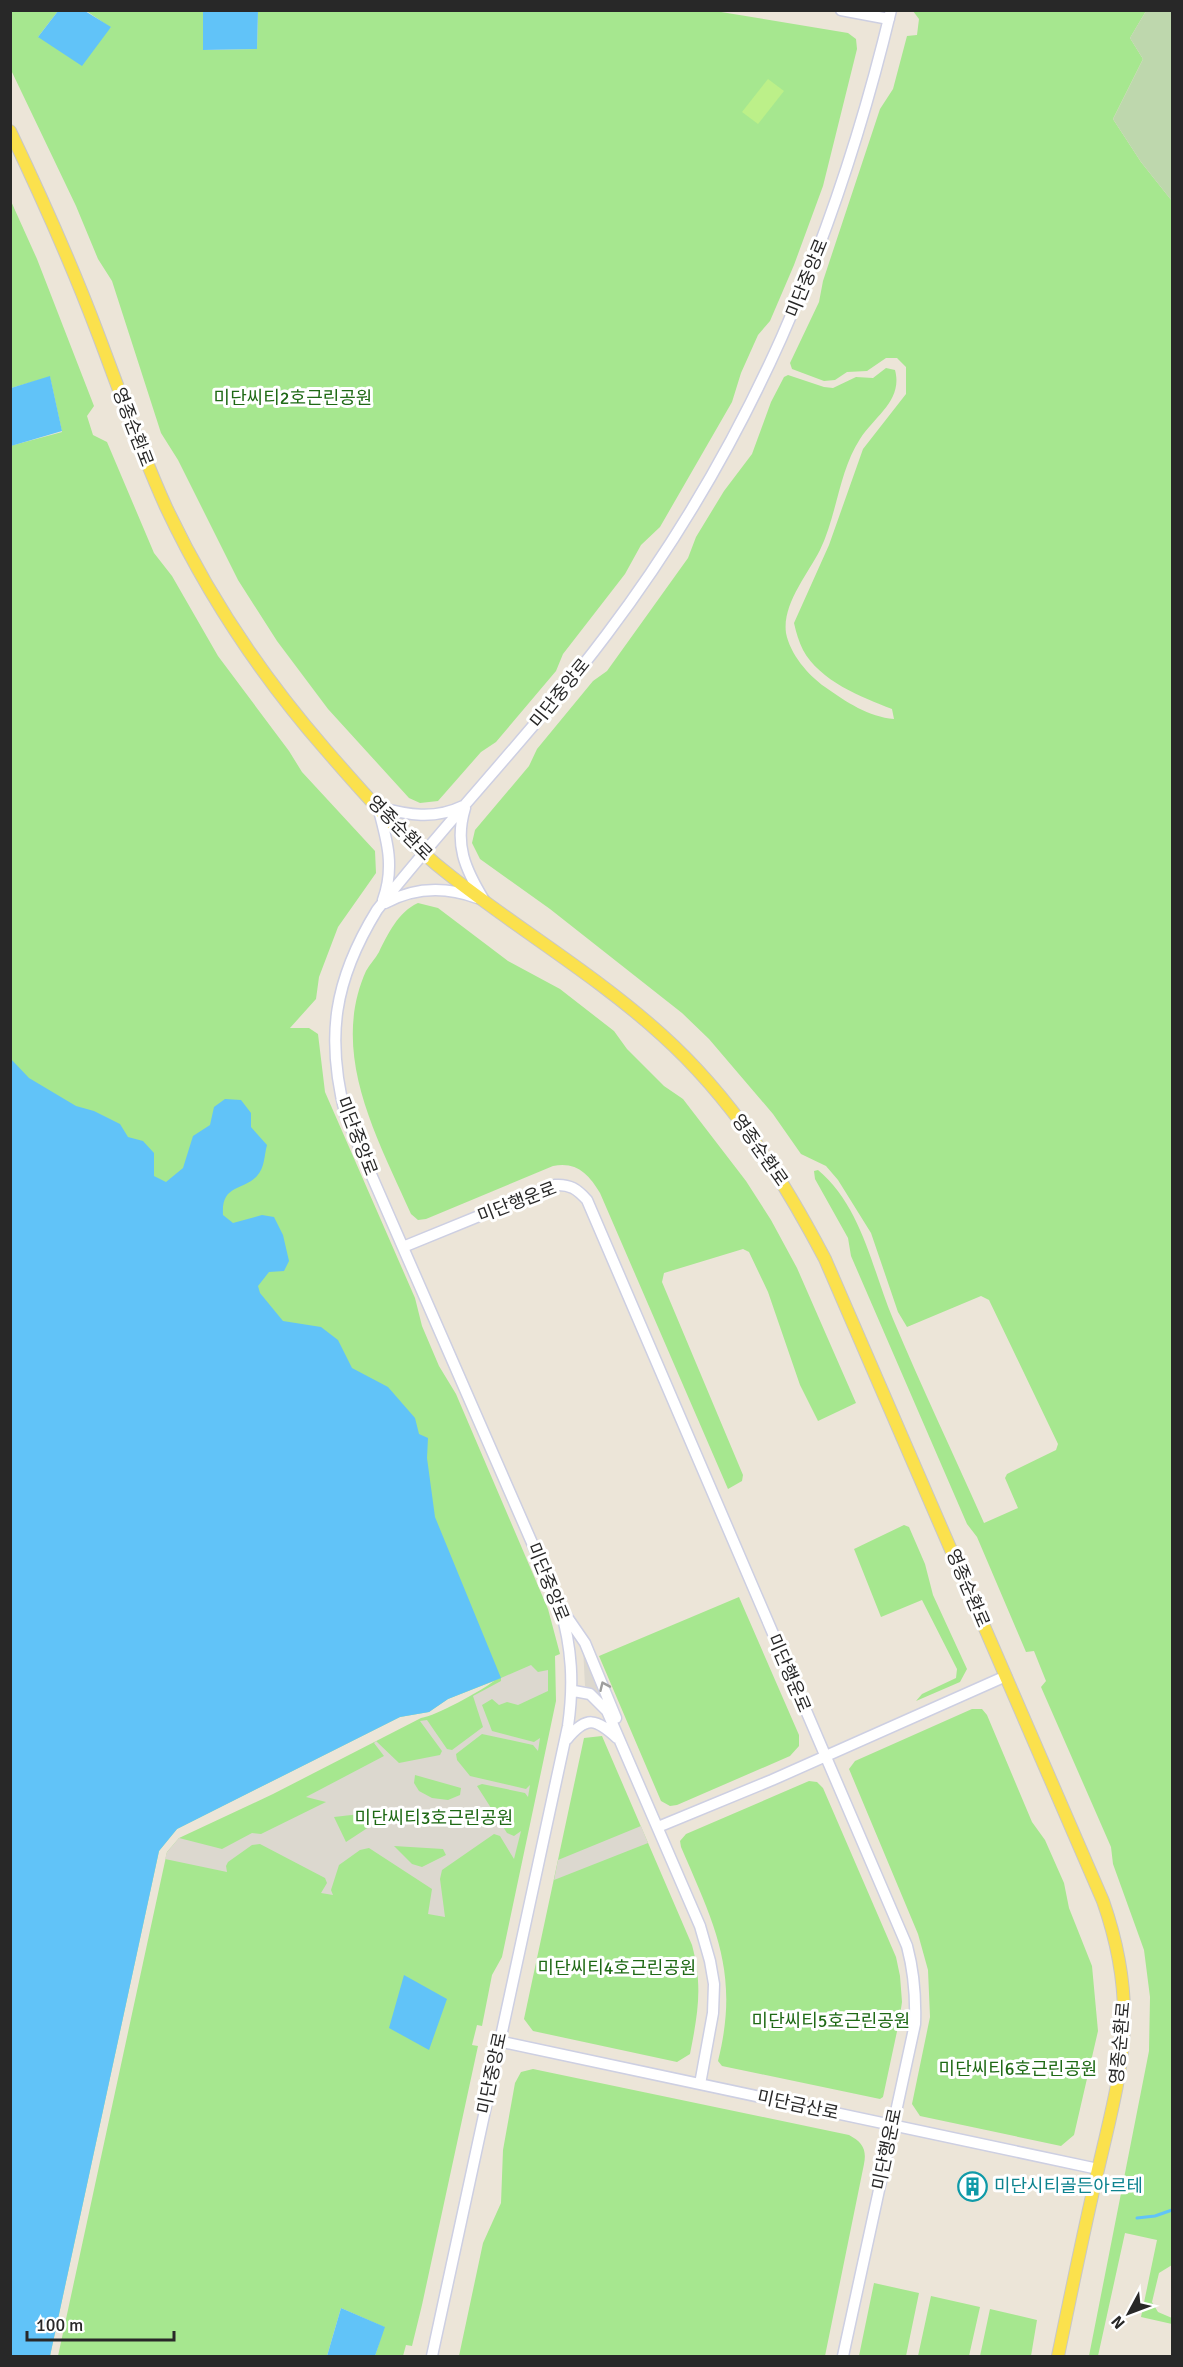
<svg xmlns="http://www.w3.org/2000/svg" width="1183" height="2367" font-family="Signika,'Noto Sans KR',sans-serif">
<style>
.green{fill:#a6e78f}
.cemetery{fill:#bed7ad}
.pitch{fill:#bcf089}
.plaza{fill:#dcd8cf;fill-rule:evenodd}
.water{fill:#61c3f8}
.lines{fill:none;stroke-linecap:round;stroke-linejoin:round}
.stream{stroke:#61c3f8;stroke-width:3}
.minor-casing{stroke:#cdcfe2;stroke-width:13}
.major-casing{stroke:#c7c7c7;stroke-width:14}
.minor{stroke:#fff;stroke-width:10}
.major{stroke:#fbe14d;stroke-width:12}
.oneway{stroke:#9e9e9e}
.labels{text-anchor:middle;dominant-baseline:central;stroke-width:6;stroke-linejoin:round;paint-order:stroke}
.street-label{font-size:18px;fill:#282828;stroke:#fff}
.park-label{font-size:18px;fill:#1e6914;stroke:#fff}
.culture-label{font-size:18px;fill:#0d838f;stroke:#fff;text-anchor:start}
</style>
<rect width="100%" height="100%" fill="#ece5d8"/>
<path class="green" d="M11,10L58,11L38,37L111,28L85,10L203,11L204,50L257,49L258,10L715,11L848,33L856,39L857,49L823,186L794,265L770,321L758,335L741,373L732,402L660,527L641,545L625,574L563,654L556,671L496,742L481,752L438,801L420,803L409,798L328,709L277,641L238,580L178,460L161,433L112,281L98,259L76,206L11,70Z
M913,11H1146L1130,38L1143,59L1113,119L1141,162L1172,201V2265L1159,2273L1152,2302L1158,2312L1172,2318V2324L1141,2317L1157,2240L1125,2233L1098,2356H1089L1149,2051L1150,1997L1144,1950L1113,1864L1111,1847L1041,1687L1046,1681L1034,1651L1026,1652L977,1537L967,1524L851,1256L848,1238L815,1179L814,1171L818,1170C862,1207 872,1269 893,1319C922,1388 954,1455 984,1523L1018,1508L1005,1478L1007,1474L1056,1450L1058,1444L989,1300L981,1296L907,1327L898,1312L871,1233L838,1180L826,1166L801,1154L773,1114L709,1039L682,1013L550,909L480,859L472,843L475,830L529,766L537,749L593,681L607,671L688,558L696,537L724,491L752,454L771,402L784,377L788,375L824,387L833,388L856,377L873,378L886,368L895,370C903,400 876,415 860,439C839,471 837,515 820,550C808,574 782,604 786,633C790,654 808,675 825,687C846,702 869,717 894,719L892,709C861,697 820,681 803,650C799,642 796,632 794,623L829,545L863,449L906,394V367L897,358H886L867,371L847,372L835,380L824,381L792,369L790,363L819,302L823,281L880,109L893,89L907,36L917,35L919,19Z
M10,199L37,259L94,406L87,416L93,435L107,442L154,553L172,576L218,656L289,751L302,772L375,851L376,873L338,927L319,977L316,999L290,1028H309L318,1034L325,1092L415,1298L422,1326L439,1366L456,1394L548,1609L560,1654L555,1656L556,1701L502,1957L492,1975L482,2026L477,2025L472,2045L478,2046L422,2305L412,2346L406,2345L403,2356H375L384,2327L341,2308L327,2356H58L167,1852L179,1838L273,1794L421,1718C436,1716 481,1691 494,1681L448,1699L429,1712L400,1717L177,1829L159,1851L50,2356H11L10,446L62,432L50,377L11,388Z
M418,903L438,908L508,961L560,989L614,1031L627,1049L664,1086L683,1099L746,1181L771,1220L797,1268L856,1403L818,1421L800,1385L768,1292L749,1252L743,1249L664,1273L662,1282L743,1475L742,1481L728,1489L600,1193C589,1174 576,1161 553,1166L426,1219L418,1220L411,1214C378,1139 329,1054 366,971C370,964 375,959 379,952C388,934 398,912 418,903Z
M904,1525L909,1527L925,1564L933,1595L967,1669L960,1682L916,1701L922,1694L956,1678L957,1669L922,1600L881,1617L854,1549Z
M739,1597L799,1735V1746L790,1756L677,1805L670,1806L661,1801L599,1656Z
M972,1709H982L987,1715L1032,1822L1045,1840L1064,1883L1069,1908L1092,1966L1098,2031L1074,2135L1061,2146L920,2116L912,2104L930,2017L928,1970L918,1934L849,1769L855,1761Z
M602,1736L692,1945C703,1986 698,2013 690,2054L677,2062L533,2031L524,2019L584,1738Z
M809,1781L817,1782L823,1788L896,1957L900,1976L902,2002L899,2022L883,2097L880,2099L722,2066L718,2061C740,1973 715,1926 681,1847L680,1841L686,1834Z
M533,2069L849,2135C862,2142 867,2149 864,2164L825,2356H459L483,2243L501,2203L503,2150L515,2083L521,2072Z
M874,2283L919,2293L906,2356H859Z
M931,2296L980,2307L969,2356H918Z
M990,2309L1037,2320L1031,2356H980Z"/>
<path class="cemetery" d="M1146,11H1172V201L1141,162L1113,119L1143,59L1130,38Z"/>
<path class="pitch" d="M768,79L784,91L758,124L742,112Z"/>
<path class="plaza" d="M583,1647L605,1698L585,1686Z
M531,1665L538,1672L548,1670V1691L518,1705L507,1702L499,1705L492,1699L482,1705L492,1731L534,1742L540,1738L538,1751L533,1745L482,1734L456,1754L457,1760L470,1776L526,1789L530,1785L528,1797L525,1793L482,1784L477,1786L507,1833L514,1836L521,1831L514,1859L500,1836L494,1834L442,1870L440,1879L445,1917L428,1914L432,1889L369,1848L360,1850L339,1865L331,1890L333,1895L321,1893L327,1883L325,1878L260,1844L252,1845L228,1862L226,1866L227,1872L165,1859L167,1852L179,1838L222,1849L252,1833L261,1834L326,1802L306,1797L384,1756L374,1743L376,1741L399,1763L440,1755L442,1751L420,1721L427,1720L447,1749L452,1750L483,1727L473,1696L501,1681V1678ZM415,1775L461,1788L460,1795L448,1800L432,1798L419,1791L414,1783ZM360,1814L372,1825L346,1842L334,1817ZM394,1846L443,1849L446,1855L422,1867L412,1864Z
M641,1826L648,1843L554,1880L558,1860Z"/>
<path class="water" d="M58,11H85L111,27L82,66L38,37Z
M203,11H258L257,49L203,50Z
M50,376L62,431L11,446V388Z
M10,1058L29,1078L76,1106L94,1111L120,1124L128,1137L143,1141L154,1153V1176L166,1182L183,1168L193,1136L210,1125L214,1107L225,1099L241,1100L251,1113V1127L267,1145C264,1156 265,1167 257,1176C243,1191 221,1184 223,1215L233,1223L262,1215L274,1217L283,1235L289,1261L284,1271L269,1272L258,1286L260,1293L283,1321L321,1327L338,1340L352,1368L388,1387L415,1418L419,1434L428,1438L427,1458L435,1517L501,1678L448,1699L429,1712L400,1717L177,1829L159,1851L50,2356H10Z
M404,1975L447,1999L429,2050L389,2028Z
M341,2308L385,2327L375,2356H327Z"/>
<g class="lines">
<path class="stream" d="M1137,2218L1155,2216L1172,2210"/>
<defs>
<path id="minor" d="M841,10L889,19
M378,807C387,840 395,867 383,900
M378,807C408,815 434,820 463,806
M465,808C454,844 465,869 484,900
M385,903C415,887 445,886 477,898
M403,1247L555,1185C570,1184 577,1189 587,1200L907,1946C914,1972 916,1996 915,2024L843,2356
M565,1614L585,1643L616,1718
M574,1691L590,1694L607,1711L700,1926L710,1961L714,1984L713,2013L700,2084
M567,1739C587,1715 596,1719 617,1738
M658,1827L772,1780L1006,1676
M498,2041L1098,2169
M432,2356C476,2146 524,1936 568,1726C574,1684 572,1648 560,1607L346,1117C325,1037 334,980 377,910C451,816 535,730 607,634C749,446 836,239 891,10"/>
<path id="major" d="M10,131C42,198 72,265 98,334C120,392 140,450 166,507C207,594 263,678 326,750C365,795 405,841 452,877C521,931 597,976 662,1035C732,1098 782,1177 825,1259L1103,1901C1144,2018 1117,2082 1092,2196C1080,2249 1069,2303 1058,2356"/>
</defs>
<use href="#minor" class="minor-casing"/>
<use href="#major" class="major-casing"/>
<use href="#minor" class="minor"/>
<use href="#major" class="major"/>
</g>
<defs><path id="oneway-chevron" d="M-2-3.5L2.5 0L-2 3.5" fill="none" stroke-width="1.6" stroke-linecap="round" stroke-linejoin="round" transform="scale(1.5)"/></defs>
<use class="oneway" href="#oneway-chevron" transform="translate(604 1686) rotate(-114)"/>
<defs>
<symbol id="building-ring" viewBox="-11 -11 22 22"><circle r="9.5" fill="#fff" stroke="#0f9aa8" stroke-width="1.5"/><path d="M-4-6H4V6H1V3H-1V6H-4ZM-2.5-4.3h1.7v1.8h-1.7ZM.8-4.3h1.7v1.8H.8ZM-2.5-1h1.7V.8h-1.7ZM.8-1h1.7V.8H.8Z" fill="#0f9aa8"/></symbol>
</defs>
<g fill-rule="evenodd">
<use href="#building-ring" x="956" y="2170" width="33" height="33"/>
</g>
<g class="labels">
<g class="street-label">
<text transform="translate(807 278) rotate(-68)">미단중앙로</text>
<text transform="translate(133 427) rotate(69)">영종순환로</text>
<text transform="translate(560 693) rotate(-51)">미단중앙로</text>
<text transform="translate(400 828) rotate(45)">영종순환로</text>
<text transform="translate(357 1136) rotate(69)">미단중앙로</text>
<text transform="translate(760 1150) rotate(55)">영종순환로</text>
<text transform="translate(517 1202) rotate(-21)">미단행운로</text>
<text transform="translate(548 1582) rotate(68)">미단중앙로</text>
<text transform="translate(968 1588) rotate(67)">영종순환로</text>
<text transform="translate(789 1673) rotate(67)">미단행운로</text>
<text transform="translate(1120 2043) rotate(-85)">영종순환로</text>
<text transform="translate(492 2073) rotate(-78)">미단중앙로</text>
<text transform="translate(798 2105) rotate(12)">미단금산로</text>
<text transform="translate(887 2149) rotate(-78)">미단행운로</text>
</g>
<g class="park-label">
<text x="293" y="398">미단씨티2호근린공원</text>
<text x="434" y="1818">미단씨티3호근린공원</text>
<text x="617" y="1968">미단씨티4호근린공원</text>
<text x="831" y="2021">미단씨티5호근린공원</text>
<text x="1018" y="2069">미단씨티6호근린공원</text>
</g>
<g class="culture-label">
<text x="994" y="2186">미단시티골든아르테</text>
</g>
</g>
<rect width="1183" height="2367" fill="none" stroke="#282828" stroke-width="24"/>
<g transform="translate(1129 2313) rotate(229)" stroke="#ffffff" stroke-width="4.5" paint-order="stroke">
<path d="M0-4.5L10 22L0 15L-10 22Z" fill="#282828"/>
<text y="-9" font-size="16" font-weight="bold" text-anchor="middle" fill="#282828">N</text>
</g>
<path d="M27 2331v9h147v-9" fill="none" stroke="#282828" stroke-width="3"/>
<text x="36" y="2331" font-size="18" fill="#282828" stroke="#ffffff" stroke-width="4.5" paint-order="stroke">100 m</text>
</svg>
